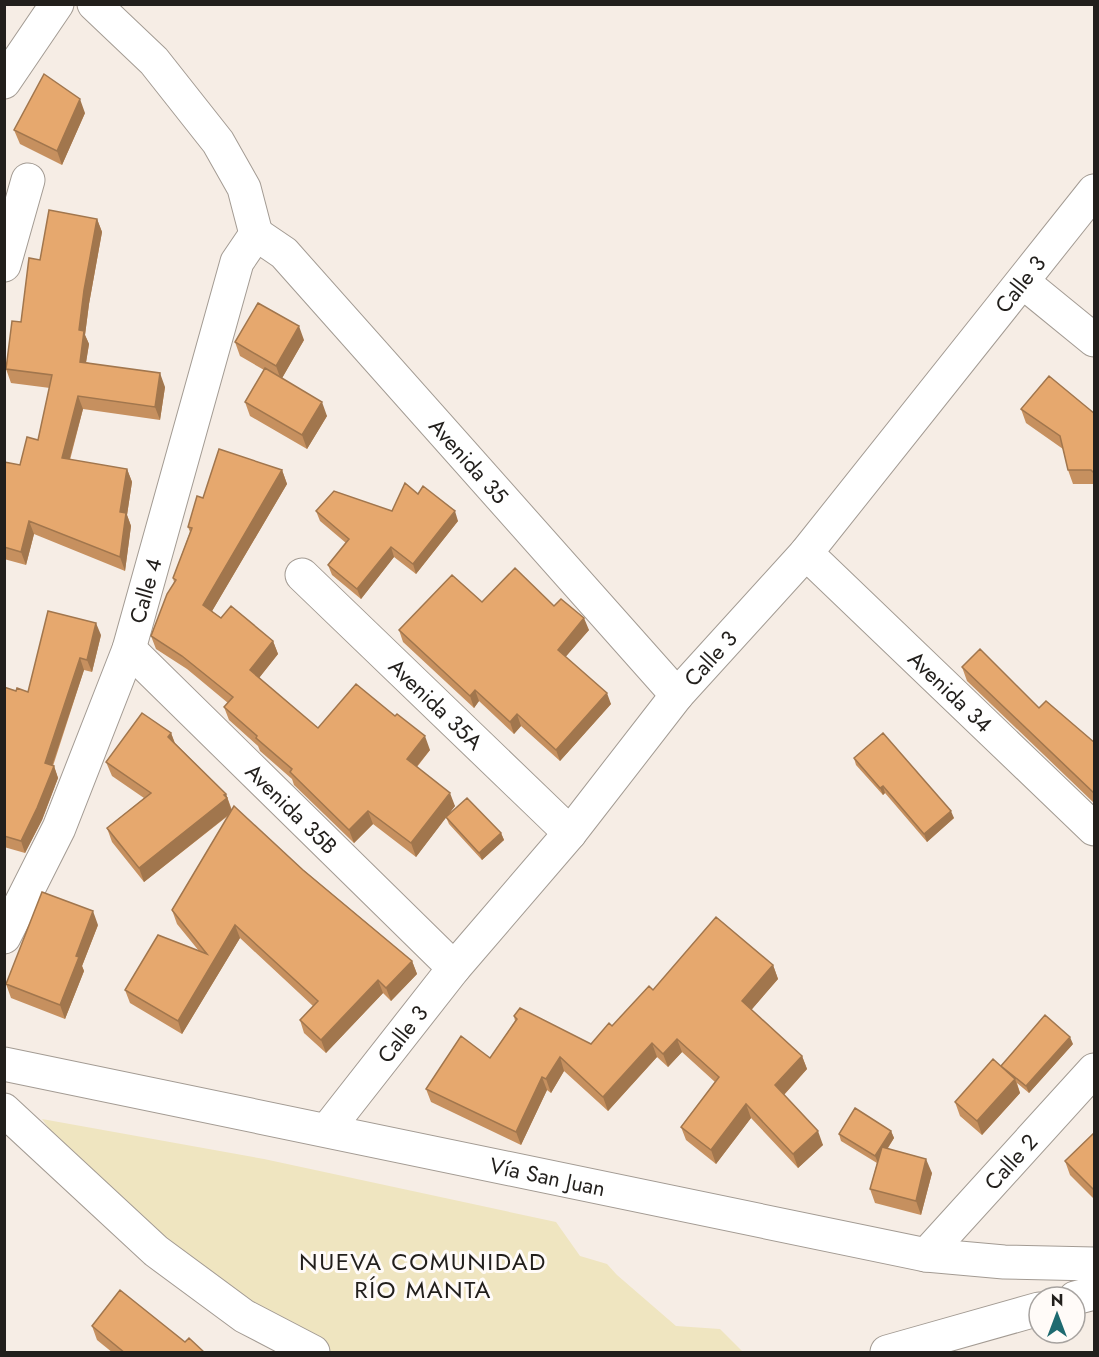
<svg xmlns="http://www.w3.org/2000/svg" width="1099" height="1357" font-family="Jost,sans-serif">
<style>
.sand{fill:#efe5c0}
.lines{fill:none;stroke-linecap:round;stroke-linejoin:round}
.minor-casing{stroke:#a39b93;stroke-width:35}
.tertiary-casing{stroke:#a39b93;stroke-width:35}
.minor{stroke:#fff;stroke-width:33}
.tertiary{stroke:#fff;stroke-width:33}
.wall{fill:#c6905f}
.shaded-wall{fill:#a1764d}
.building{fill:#e6a86e;stroke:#a1764d;stroke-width:1.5}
.labels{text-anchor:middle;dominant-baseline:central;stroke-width:6;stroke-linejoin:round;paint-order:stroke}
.street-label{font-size:22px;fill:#221f1c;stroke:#fffbf8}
.neighbourhood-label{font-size:24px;letter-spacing:1.5px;fill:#221f1c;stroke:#fffbf8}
</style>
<rect width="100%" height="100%" fill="#f6ede5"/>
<path class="sand" d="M42,1119L264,1159L556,1222L580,1256L607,1264L617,1275L676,1326L720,1329L743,1352H329L253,1312L76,1165Z"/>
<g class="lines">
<defs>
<g id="minor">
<path d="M94,4L154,61L218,142L244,188L256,234"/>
<path d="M4,82L57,4"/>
<path id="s1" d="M256,234L284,253L677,695"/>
<path d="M4,265L28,180"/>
<path d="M1023,282L1094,340"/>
<path id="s2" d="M806,553L1094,829"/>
<path id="s3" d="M302,575L570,833"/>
<path id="s4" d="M129,649L454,968"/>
<path id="s5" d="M4,937L59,828L129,649L237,262L256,234"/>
<path d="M4,1110L156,1251L244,1316L313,1352"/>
<path id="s6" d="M327,1130L454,968L570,833L677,695L806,553L1094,191"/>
<path id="s7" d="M926,1255L1094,1070"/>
<path d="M1075,1298L1094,1293"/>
<path d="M887,1352L1039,1309"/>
</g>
<g id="tertiary">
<path id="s8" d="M4,1064L926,1255L1004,1262L1094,1264"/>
</g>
</defs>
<use href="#minor" class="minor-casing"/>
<use href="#tertiary" class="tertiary-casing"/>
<use href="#minor" class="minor"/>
<use href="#tertiary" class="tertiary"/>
</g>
<path class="wall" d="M85,113L62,165L20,144L14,130Z
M97,219L102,232L89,304L85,335L89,344L86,362L165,387L160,420L83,409L70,460L127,469L132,482L127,515L131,526L125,571L34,534L26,565L4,559V462L20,465L38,440L50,388L11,383L6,369L21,322L40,260Z
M304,340L282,378L327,416L307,449L250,416L245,402L264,370L240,356L235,342Z
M1021,409L1095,414V484H1073L1068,470L1063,449L1026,423Z
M282,470L287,484L212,611L221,618L273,641L278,654L259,678L318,728L430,750L417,767L455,806L447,816L501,833L504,840L482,860L449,824L446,817L416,857L373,824L354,843L294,785L292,779L260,751L258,746L229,720L224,707L228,703L187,669L156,649L151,636L174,582L173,578L190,532L188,527L203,498Z
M418,494L458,521L416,574L394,557L361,599L332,575L328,565L346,543L320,521L316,511H392Z
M482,602L554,606L589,630L565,657L611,704L560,761L521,726L514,734L479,701L474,708L403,642L399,630Z
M101,635L92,672L84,670L53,766H54L58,778L42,820L25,853L4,847V687L16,691L28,692Z
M962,667L1039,708L1095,743V804L967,681Z
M171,733L175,743L226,794L232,810L412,961L417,974L391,1001L383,993L326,1053L304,1033L300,1020L313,1006L240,938L182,1034L130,1003L125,990L199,951L177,924L172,910L229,815L144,882L112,842L107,828L144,798L112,776L106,762Z
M854,758L954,818L927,842L885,793L883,795L856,765Z
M98,925L82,966L84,971L65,1019L11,998L6,984Z
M773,965L778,979L751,1010L802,1056L807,1069L784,1095L823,1145L798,1168L751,1118L716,1164L686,1140L681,1127L715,1082L682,1052L668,1067L657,1057L608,1111L564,1071L551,1093L547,1090L521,1145L431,1102L426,1089L490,1058L515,1021L514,1016L591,1044L612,1026L653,990Z
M1073,1044L1029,1093L1017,1083L1020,1093L982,1135L960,1116L955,1102L1002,1068L1001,1066Z
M891,1131L894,1138L888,1148L932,1173L921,1215L875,1203L870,1189L877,1163L841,1141L839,1134Z
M1095,1132V1200L1070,1175L1065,1161Z
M92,1326L185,1342L205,1353H113L97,1340Z"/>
<path class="shaded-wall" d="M80,99L85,113L62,165L57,151Z
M97,219L102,232L89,304L85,335L89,344L84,375L80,362L79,330L84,290Z
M299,326L304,340L281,380L276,366Z
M160,373L165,387L160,420L155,407Z
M78,396L83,409L66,472L62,458Z
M322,402L327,416L307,449L302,435Z
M127,469L132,482L127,515L131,526L125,571L120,557V512Z
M282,470L287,484L208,618L203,605Z
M455,511L458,521L416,574L413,564Z
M29,521L34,534L26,565L21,552Z
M391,547L394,557L361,599L357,589Z
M584,618L589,630L562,661L558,650Z
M96,623L101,635L92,672L87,660Z
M273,641L278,654L255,683L250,670Z
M80,658L84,670L49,775L45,763Z
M475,690L479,701L474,708L470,696Z
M607,693L611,704L560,761L556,750Z
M517,714L521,726L514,734L510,722Z
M171,733L176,747L168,737Z
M425,736L430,750L412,772L407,759Z
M54,766L58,778L42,820L25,853L21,841Z
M883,786L885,793L883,795L880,788Z
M450,793L455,806L416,857L411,843Z
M226,794L232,812L144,882L139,868Z
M368,811L373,824L354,843L349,830Z
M951,811L954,818L927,842L924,834Z
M501,833L504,840L482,860L479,853Z
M93,911L98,925L82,966L84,971L65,1019L60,1005L76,956Z
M235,925L240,938L182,1034L178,1021Z
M412,961L417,974L391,1001L386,988Z
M773,965L778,979L747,1015L742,1001Z
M378,980L383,993L326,1053L321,1040Z
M1070,1037L1073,1044L1029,1093L1026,1086Z
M677,1039L682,1052L668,1067L663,1054Z
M652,1043L657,1057L608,1111L603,1097Z
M802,1056L807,1069L780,1099L775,1085Z
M560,1057L564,1071L551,1093L546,1079Z
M542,1077L547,1090L521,1145L516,1132Z
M1015,1079L1020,1093L982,1135L977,1121Z
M746,1104L751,1118L716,1164L711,1150Z
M818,1131L823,1145L798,1168L793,1154Z
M891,1131L894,1138L878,1163L875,1156Z
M926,1159L932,1173L921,1215L916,1201Z"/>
<path class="building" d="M44,74L80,99L57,151L14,130Z
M49,210L97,219L84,290L79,330L84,331L80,362L160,373L155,407L78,396L62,458L127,469L120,512L126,513L120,557L29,521L21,552L4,547V462L20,465L27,437L38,440L52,375L6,369L12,321L21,322L29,258L40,260Z
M258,303L299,326L276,366L235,342Z
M265,368L322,402L302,435L245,402Z
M1049,376L1095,414V474L1091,470H1068L1060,436L1021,409Z
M219,449L282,470L203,605L221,618L231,606L273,641L250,670L318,728L356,684L395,716L397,714L425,736L407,759L450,793L411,843L368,811L349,830L290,772L292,769L256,738L257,736L224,707L233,697L182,656L151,636L167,594L176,580L173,578L192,528L188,527L197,496L203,498Z
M405,483L418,494L423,486L455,511L413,564L391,547L357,589L328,565L349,539L316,511L334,491L392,511Z
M515,568L554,606L561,599L584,618L558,650L607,693L556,750L517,714L510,722L475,690L470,696L399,630L452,575L482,602Z
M48,611L96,623L87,660L80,658L45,763L54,766L37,808L21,841L4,836V687L16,691L17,688L28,692Z
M980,649L1039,708L1046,701L1095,743V794L962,667Z
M142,713L171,733L168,737L226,794L224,795L227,798L139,868L107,828L151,793L106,762Z
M883,733L951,811L924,834L883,786L880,788L854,758Z
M467,798L501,833L479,853L446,817Z
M234,806L303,870L412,961L386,988L378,980L321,1040L300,1020L318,1001L235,925L178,1021L125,990L158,935L207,954L172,910Z
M42,892L93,911L76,956L79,957L60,1005L6,984Z
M716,917L773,965L742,1001L802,1056L775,1085L818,1131L793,1154L746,1104L711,1150L681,1127L719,1077L677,1039L663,1054L652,1043L603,1097L560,1057L546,1079L542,1077L516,1132L426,1089L461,1036L490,1058L517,1019L514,1016L520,1008L591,1044L609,1023L612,1026L649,986L653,990Z
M1045,1015L1070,1037L1026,1086L1001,1066Z
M993,1059L1015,1079L977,1121L955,1102Z
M855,1108L891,1131L875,1156L839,1134Z
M1095,1132V1191L1065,1161Z
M882,1147L926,1159L916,1201L870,1189Z
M120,1290L185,1342L189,1338L205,1353H125L92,1326Z"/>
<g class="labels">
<g class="street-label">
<text stroke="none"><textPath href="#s6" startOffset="1094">Calle 3</textPath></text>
<text stroke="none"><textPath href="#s1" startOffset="312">Avenida 35</textPath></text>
<text stroke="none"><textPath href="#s5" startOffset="375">Calle 4</textPath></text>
<text stroke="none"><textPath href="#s6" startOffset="608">Calle 3</textPath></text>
<text stroke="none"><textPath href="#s2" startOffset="200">Avenida 34</textPath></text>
<text stroke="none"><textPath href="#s3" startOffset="186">Avenida 35A</textPath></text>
<text stroke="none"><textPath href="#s4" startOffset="228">Avenida 35B</textPath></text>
<text stroke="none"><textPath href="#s6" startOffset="122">Calle 3</textPath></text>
<text stroke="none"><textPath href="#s7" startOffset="126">Calle 2</textPath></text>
<text stroke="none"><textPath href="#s8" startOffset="555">Vía San Juan</textPath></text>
</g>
<g class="neighbourhood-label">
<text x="423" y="1261">NUEVA COMUNIDAD<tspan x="423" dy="28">RÍO MANTA</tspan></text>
</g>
</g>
<rect width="1099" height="1357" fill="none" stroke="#221f1c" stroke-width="12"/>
<g transform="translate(1057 1315)"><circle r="28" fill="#fffbf8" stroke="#a7a3a0" stroke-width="1.5"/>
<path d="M0-4.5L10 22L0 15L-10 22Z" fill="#1e6a70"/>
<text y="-9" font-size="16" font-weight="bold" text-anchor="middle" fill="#221f1c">N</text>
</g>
</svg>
